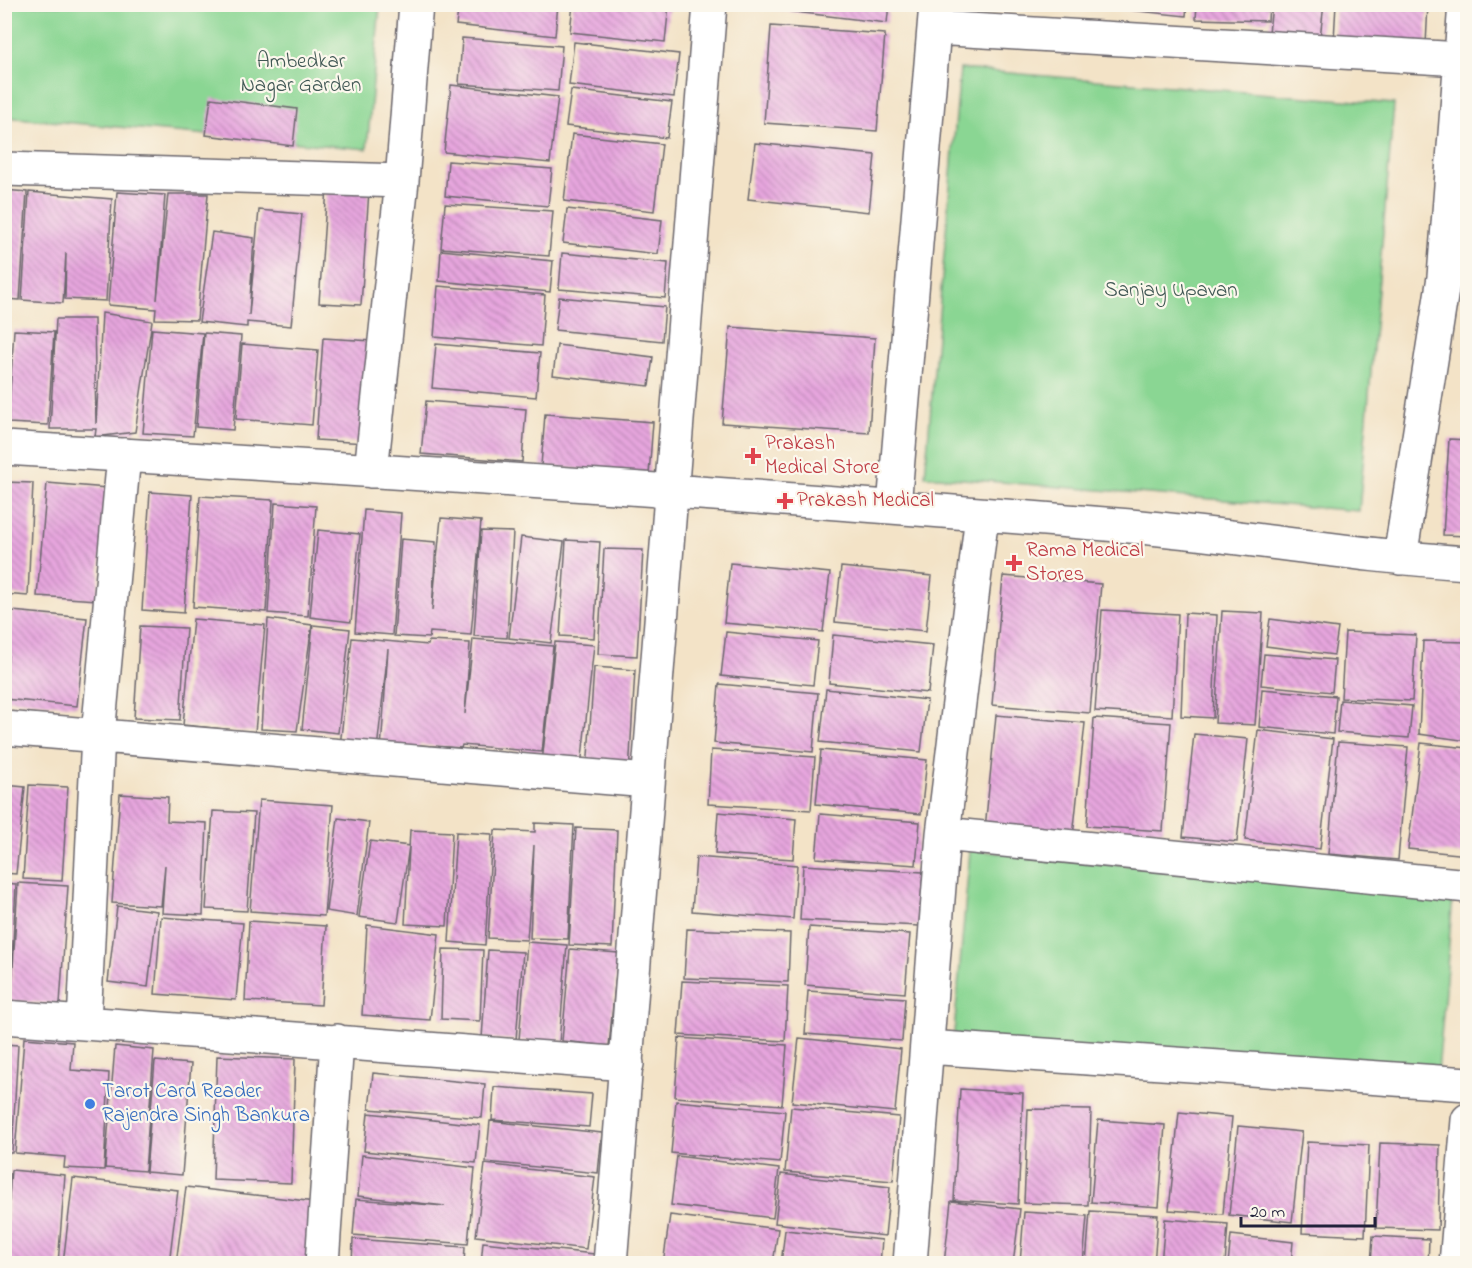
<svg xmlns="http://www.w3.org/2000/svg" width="1472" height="1268" font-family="'Indie Flower',sans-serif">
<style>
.green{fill:#8ad693;stroke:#567c67;stroke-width:1.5}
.building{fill:url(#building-back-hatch)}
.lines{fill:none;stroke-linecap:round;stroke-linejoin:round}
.minor-casing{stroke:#6b666c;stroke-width:36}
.minor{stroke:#fff;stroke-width:33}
.health-dot{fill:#e0444e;stroke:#fbf7ec;stroke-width:2}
.shop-dot{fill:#3f7fe0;stroke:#fbf7ec;stroke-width:2}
.labels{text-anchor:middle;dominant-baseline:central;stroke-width:4.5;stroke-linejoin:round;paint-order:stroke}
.park-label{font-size:21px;fill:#415855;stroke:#fbf7ec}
.health-label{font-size:21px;fill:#be3a42;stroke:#fbf7ec;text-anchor:start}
.shop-label{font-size:21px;fill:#366cbe;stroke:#fbf7ec;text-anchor:start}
</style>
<defs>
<pattern id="building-back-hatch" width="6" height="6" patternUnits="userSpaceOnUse" patternTransform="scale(1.5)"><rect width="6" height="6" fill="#e7a6de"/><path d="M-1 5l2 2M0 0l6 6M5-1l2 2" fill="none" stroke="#bb87b5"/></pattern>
</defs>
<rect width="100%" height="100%" fill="#fbf7ec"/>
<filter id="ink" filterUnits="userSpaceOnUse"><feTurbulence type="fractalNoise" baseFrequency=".0167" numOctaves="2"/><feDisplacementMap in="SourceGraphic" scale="12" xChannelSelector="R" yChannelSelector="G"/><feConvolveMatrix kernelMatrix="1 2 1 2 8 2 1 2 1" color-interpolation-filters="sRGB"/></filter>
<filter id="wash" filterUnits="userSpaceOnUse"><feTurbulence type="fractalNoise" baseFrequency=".008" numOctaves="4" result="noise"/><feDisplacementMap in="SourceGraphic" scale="24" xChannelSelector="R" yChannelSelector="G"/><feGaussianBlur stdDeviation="1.35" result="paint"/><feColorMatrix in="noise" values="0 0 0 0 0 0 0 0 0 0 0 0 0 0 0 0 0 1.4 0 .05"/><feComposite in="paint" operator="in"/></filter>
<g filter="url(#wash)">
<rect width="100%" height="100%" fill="#f3e3c7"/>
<path class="green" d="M4,5H380L367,149L5,117Z
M960,69L1394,104L1359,511L925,476Z
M970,850L1453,896L1436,1096L953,1044Z"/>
<g id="blocks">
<path class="building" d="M459,4H558L555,36L456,25Z
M573,4H669L665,42L570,32Z
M762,4H889L887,23L762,8Z
M1070,4H1187L1186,16Z
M1197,4H1269L1268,21L1196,19Z
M1272,4H1324L1320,38L1269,33Z
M1336,4H1428L1426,45L1334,40Z
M771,26L885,34L877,131L764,123Z
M462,38L562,46L558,91L459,84Z
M574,42L679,54L674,97L569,85Z
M451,85L558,97L550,163L444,152Z
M571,90L672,102L667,138L566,126Z
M211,98L297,109L293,146L206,135Z
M572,134L662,144L654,211L564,201Z
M755,143L875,155L869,212L748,199Z
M448,161L552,169L548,206L445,196Z
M327,188L369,191L361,305L319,303Z
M4,190L27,192L20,300L4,299Z
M29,192L112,199L106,301L65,299L66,253L63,303L22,300Z
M117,192L165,195L157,300L168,194H208L197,320L155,319L156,309L108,305Z
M445,204L553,211L549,256L441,248Z
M567,209L662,220L658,254L563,243Z
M259,210L302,214L291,326L247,322V327L199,322L212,232L254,238L249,315Z
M441,250L553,261L550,292L439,281Z
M562,253L668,263L665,298L559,289Z
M438,286L545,295L541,346L434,337Z
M559,297L665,307L662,341L555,330Z
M102,313L152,321L135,432L95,437L96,429H50L56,319H94L96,424Z
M730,327L875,338L869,433L722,423Z
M152,329L203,333L193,436L143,433Z
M14,330L54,332L48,425L8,423Z
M204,333L241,336L233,430L196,427Z
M323,338L373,341L366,443L316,440Z
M242,344L318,350L312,425L236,419Z
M436,344L540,353L536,397L432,388Z
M557,345L653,357L649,386L553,375Z
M426,401L526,409L522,462L421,454Z
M545,414L653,422L649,475L541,466Z
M1449,439L1468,440V536L1443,535Z
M4,482L33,483L28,596L4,594Z
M47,483L107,488L97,600L37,596Z
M150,492L192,495L184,613L142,610Z
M200,496L273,500L266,612L193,607Z
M275,503L316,506L308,616L268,613Z
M364,510L401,513L392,635L355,632Z
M441,518L481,521L471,635L430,632L429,638L394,636L401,539L436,542L432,611Z
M318,530L360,534L351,622L310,617Z
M481,531L513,532L507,638L474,636Z
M521,537L564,542L551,643L509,638Z
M566,540L600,542L594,638L560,636Z
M604,549L643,550L637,656L598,654Z
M730,563L830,573L823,632L724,623Z
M841,567L932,576L926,631L835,622Z
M1003,576L1101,584L1090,713L992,705Z
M1102,610L1178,614L1172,716L1095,711Z
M12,611L87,618L77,706L4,699Z
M1222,611L1263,613L1255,725L1215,723Z
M1185,613L1217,615L1213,718L1181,716Z
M193,619L265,625L255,732L183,725Z
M268,619L312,625L297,731L261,729Z
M1270,619L1338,628L1334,655L1266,646Z
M313,625L350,629L338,733L302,729Z
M140,626L186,628L180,720L134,718Z
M726,632L818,641L813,685L721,676Z
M1345,632L1416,635L1412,701L1341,698Z
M833,635L933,645L928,693L829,683Z
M352,638L428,645L429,641L470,643L465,714L473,639L553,646L542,752L462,745L461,748L420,745V752L381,749L388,649L377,750L340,746Z
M1423,641L1468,642V741L1419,734Z
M555,642L594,645L581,767L542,763Z
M1264,654L1335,660L1332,692L1261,685Z
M594,667L635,670L629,774L587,771Z
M719,684L818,693L813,752L714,743Z
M826,689L927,700L921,752L820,742Z
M1262,689L1336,696L1333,734L1259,727Z
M1340,700L1412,706L1409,738L1337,732Z
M996,715L1085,723L1073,837L985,829Z
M1094,718L1171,723L1163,831L1087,826Z
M1258,730L1333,739L1320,849L1245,840Z
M1194,734L1248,739L1237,842L1183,837Z
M1338,742L1408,747L1398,860L1328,854Z
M1421,743L1468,748V855L1408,849Z
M711,750L815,757L811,810L708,804Z
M821,750L927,760L921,814L816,804Z
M4,785L25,787L16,874L4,873Z
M29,785L68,787L62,881L23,879Z
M120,794L168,797L167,821L207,823L203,915L162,913L165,865L161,906L112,903Z
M259,800L333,805L324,916L250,911Z
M213,811L254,813L247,911L206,909Z
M718,812L796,819L793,859L715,854Z
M820,814L920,822L916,865L816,858Z
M338,818L369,822L357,916L326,911Z
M535,823L574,825L568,939L530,938L534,845L527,940L488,938L495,830L535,832Z
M576,828L617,830L612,947L569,945Z
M410,830L452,832L447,926L405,924Z
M456,832L492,834L485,945L449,942Z
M370,841L409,846L398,922L359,917Z
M696,857L797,865L793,919L692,911Z
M803,865L923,872L919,926L800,920Z
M4,883L16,884L10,999L4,998Z
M18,883L68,886L60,1004L11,1001Z
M117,906L157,911L148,987L108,982Z
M161,917L243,923L236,1000L155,994Z
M249,921L326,926L321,1005L245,1001Z
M367,925L439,934L430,1020L362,1015Z
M809,927L910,934L905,993L805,985Z
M687,929L790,933L788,982L684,978Z
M527,942L567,945L559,1043L519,1040Z
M443,949L483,950L480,1021L441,1019Z
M570,949L618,953L609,1046L562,1041Z
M488,950L523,952L516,1040L482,1038Z
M682,981L788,986L785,1041L678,1035Z
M808,991L905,998L902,1041L805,1034Z
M24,1038L73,1042L71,1070L109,1073L104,1170L64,1168L65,1157L15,1153Z
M679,1038L787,1045L782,1105L675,1097Z
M799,1038L901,1049L895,1112L792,1102Z
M4,1044L18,1045L12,1153H4Z
M115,1046L154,1050L145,1171L105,1168Z
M217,1056L295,1059L291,1183L213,1180Z
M155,1061L191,1064L182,1175L146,1172Z
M373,1073L485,1084L482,1118L369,1109Z
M494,1087L592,1094L589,1127L492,1120Z
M960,1089L1023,1093L1018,1204L954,1200Z
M676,1101L785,1111L780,1163L671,1153Z
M791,1107L899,1117L893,1181L785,1172Z
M1028,1109L1091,1110L1088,1205L1024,1203Z
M1179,1112L1232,1117L1223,1214L1169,1210Z
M368,1113L480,1125L476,1163L364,1151Z
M1098,1120L1165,1125L1159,1207L1091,1202Z
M490,1121L602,1133L598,1173L486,1162Z
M1238,1126L1302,1132L1292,1222L1229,1215Z
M1307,1142L1369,1145L1365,1236L1302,1233Z
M1380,1143L1440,1145L1438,1230L1376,1228Z
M362,1155L475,1168L468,1244L353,1235L356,1199L445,1206L358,1196Z
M677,1156L779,1169L773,1218L671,1205Z
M485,1164L595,1177L586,1249L476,1236Z
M11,1170L65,1175L58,1264H4Z
M781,1174L890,1187L885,1236L775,1223Z
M73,1178L178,1190L169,1264H63Z
M186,1187L315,1202L307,1264H176Z
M951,1201L1020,1209L1013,1264H944Z
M1090,1211L1158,1215L1154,1264H1086Z
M1024,1212L1087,1216L1083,1264H1020Z
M670,1215L778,1229L773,1264H663Z
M1165,1219L1228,1224L1225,1264H1161Z
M785,1230L882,1240L880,1264H781Z
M1231,1235L1293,1242L1291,1264H1228Z
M1373,1236L1429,1239L1428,1264H1371Z
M353,1239L465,1247L464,1264H352Z
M483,1242L594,1254L593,1264H481Z"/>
</g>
</g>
<g filter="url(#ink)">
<use href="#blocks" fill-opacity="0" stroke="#6b666c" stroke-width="1.5"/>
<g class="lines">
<defs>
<path id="minor" d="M934,28L1461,59
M4,169L402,181
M4,448C380,470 755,495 1130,526C1243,536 1355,556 1468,563
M371,471L402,181L416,4
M894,507L936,4
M1400,558L1444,277L1465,4
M4,728L648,781
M943,834L1468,886
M4,1017L627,1064
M84,1023L98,735L124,455
M927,1047L1468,1084
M322,1264L337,1041
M610,1264L710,4
M910,1264L943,834L982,515
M1456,1264L1468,1120"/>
</defs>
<use href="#minor" class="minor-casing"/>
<use href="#minor" class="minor"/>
</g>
</g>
<g class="health-dot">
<path d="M750 447h6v6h6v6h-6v6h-6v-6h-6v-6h6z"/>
<path d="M782 492h6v6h6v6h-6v6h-6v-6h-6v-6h6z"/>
<path d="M1011 554h6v6h6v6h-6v6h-6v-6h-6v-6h6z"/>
</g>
<circle class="shop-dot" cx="90" cy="1104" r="6"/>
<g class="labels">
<g class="park-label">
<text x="301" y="62">Ambedkar<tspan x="301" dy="24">Nagar Garden</tspan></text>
<text x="1171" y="291">Sanjay Upavan</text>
</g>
<g class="health-label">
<text x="765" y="444">Prakash<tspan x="765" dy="24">Medical Store</tspan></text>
<text x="797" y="501">Prakash Medical</text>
<text x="1026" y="551">Rama Medical<tspan x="1026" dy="24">Stores</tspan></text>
</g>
<g class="shop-label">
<text x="102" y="1092">Tarot Card Reader<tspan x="102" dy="24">Rajendra Singh Bankura</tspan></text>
</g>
</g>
<rect width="1472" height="1268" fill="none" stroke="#fbf7ec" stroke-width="24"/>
<path d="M1241 1217v9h134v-9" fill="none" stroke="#22223b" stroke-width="3"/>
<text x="1250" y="1217" font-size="18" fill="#22223b" stroke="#fbf7ec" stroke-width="4.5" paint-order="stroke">20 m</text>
</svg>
